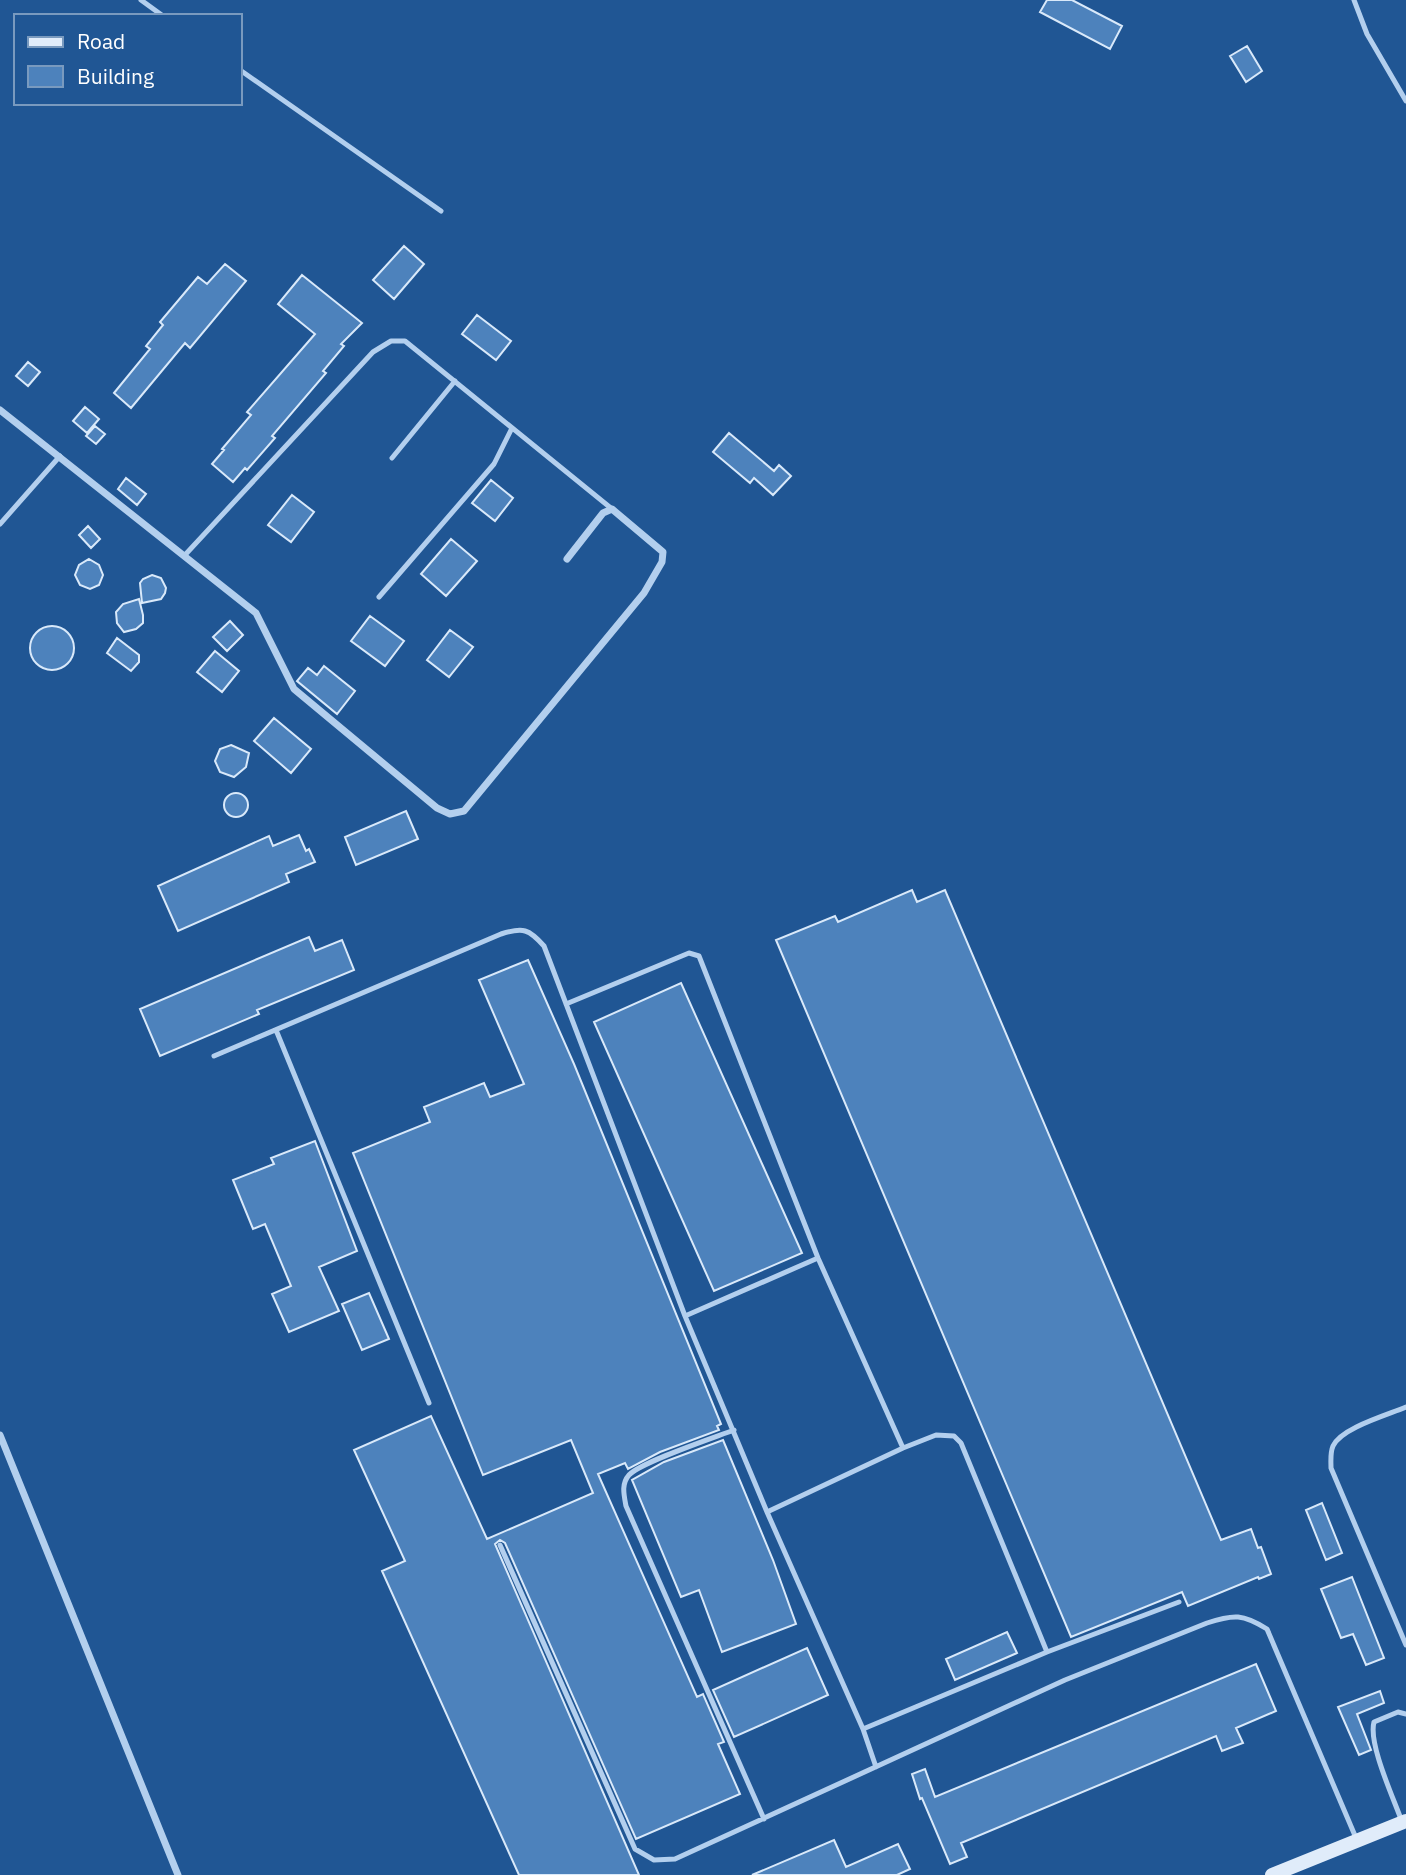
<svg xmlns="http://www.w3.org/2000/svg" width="1406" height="1875" font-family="'IBM Plex Sans',sans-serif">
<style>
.building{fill:#4d82bc;stroke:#d9e9fa;stroke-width:2}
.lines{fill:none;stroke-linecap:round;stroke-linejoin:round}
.lane{stroke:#b3cfee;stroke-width:5}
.street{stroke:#b3cfee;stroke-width:7}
.secondary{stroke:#e0ecfa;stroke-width:14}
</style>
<rect width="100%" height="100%" fill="#205694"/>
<path class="building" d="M1047,0H1072L1122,26L1110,49L1040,12Z
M1247,46L1262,71L1246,82L1230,56Z
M404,246L424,264L394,299L373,280Z
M225,264L246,281L190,348L185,343L131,408L114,393L150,349L146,346L163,325L160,322L198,277L207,284Z
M302,275L362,323L341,344L344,346L323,371L326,373L272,436L275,438L247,470L245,468L233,482L212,464L224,450L222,449L251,415L247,412L315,334L278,304Z
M477,315L511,341L496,360L462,334Z
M28,362L40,372L28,386L16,376Z
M85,407L99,419L87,433L73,421Z
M95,426L105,434L96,444L86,436Z
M729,433L774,471L779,465L791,476L773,495L754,478L750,483L713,452Z
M126,478L146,494L137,505L118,489Z
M491,480L513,498L495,521L472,503Z
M292,495L314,512L291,542L268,525Z
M88,526L100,539L91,548L79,535Z
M451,539L477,561L446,596L421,574Z
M89,559L99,565L103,575L99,585L90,589L80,585L75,575L79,565Z
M152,575L161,578L166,588L165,593L161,599L142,603L140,583L143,579Z
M139,599L143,615V623L136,629L124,632L117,623L116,612L123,604Z
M370,616L404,641L385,666L351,641Z
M230,621L243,635L227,651L213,637Z
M30 648a22 22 0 1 1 44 0a22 22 0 1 1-44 0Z
M450,630L473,647L449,677L427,660Z
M117,638L139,655V662L131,671L107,653Z
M215,651L239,671L222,692L197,672Z
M324,666L355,691L337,714L297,681L308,668L317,675Z
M274,718L311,749L291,773L254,741Z
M231,745L249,753L246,767L234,777L220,772L215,761L220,749Z
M224 805a12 12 0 1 1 24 0a12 12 0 1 1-24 0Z
M406,811L418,839L356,865L345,837Z
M299,835L306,851L309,849L315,862L286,874L289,882L178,931L158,886L269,836L273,846Z
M912,890L917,902L945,890L1221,1540L1251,1529L1258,1548L1261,1547L1271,1574L1259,1579L1258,1577L1188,1606L1182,1592L1071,1637L776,940L835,916L838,922Z
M309,937L315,951L342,940L354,970L257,1010L259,1014L160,1056L140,1009Z
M528,960L574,1064L721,1424L717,1426L719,1430L660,1452L628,1469L625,1463L598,1474L697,1697L703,1694L724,1742L718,1744L740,1794L636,1839L505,1543L500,1540L495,1544L639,1875H519L382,1571L405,1561L354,1450L431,1416L487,1539L593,1493L571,1440L483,1475L353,1153L430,1122L424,1107L484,1083L490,1097L524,1084L479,980Z
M681,983L802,1253L714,1291L594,1022Z
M315,1141L357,1251L319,1267L339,1311L289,1332L272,1294L291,1286L265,1224L253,1229L233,1180L274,1164L271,1158Z
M369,1293L389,1339L362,1350L342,1304Z
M723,1440L773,1560L796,1624L722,1652L699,1590L681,1597L632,1480L664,1462Z
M1322,1503L1342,1553L1326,1560L1306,1510Z
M1352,1577L1384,1658L1366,1665L1353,1634L1341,1638L1321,1589Z
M1007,1632L1017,1653L955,1680L946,1659Z
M807,1648L828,1695L734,1737L713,1690Z
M1256,1664L1276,1711L1236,1728L1243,1743L1222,1751L1216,1736L961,1843L967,1857L950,1864L922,1798L920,1799L912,1774L925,1769L935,1797Z
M1380,1691L1384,1703L1357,1714L1371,1750L1359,1755L1338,1707Z
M834,1840L846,1867L898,1844L910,1869L897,1875H752Z"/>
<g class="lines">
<path class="lane" d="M141,0L163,16
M1354,0L1367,34L1406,101
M240,70L441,211
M392,458L455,381
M0,524L60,456
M184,556L373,352L391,341H405L612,509
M379,597L494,464L512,428
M566,1004L689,953L699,956L818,1258L903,1448
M276,1030L429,1403
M214,1056L501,934C523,927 529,929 544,946L685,1316L767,1512L863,1729L876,1767
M685,1316L818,1258
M1406,1407C1387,1415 1341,1428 1333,1446C1330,1453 1331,1461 1331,1468L1406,1645
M734,1430C713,1438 641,1462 629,1475C621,1484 624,1495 626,1506L764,1819
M767,1512L903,1448L936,1435L954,1436L961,1443L1047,1652
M500,1545L635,1849L654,1860L675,1859L1065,1680L1207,1623C1234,1614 1243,1614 1267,1629L1356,1838
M863,1729L1047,1652L1179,1602
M1402,1822C1394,1799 1368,1744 1374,1722L1398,1712L1406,1714"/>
<path class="street" d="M0,410L256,613L294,689L437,808L450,814L464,811L644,593L662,562L663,552L612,509L603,513L567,559
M0,1435L178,1875"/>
<path class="secondary" d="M1272,1875L1406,1821"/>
</g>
<rect x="14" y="14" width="228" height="91" fill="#205694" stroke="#799abf" stroke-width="2"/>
<rect x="28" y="37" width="35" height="10" fill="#e0ecfa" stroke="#799abf" stroke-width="2"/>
<text x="77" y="49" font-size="21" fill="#ffffff">Road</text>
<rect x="28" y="66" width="35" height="21" fill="#4d82bc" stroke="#799abf" stroke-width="2"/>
<text x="77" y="84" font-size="21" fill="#ffffff">Building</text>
</svg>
